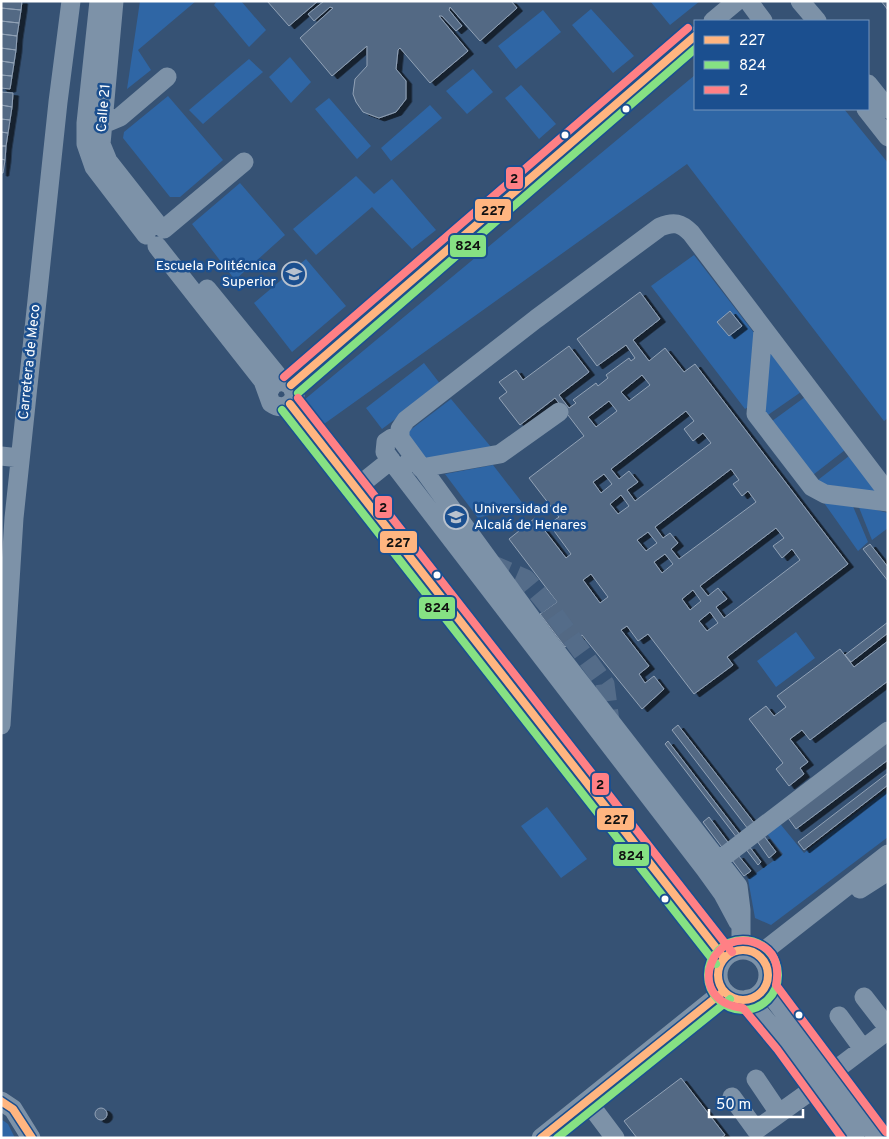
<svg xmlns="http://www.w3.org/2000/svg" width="889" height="1139" font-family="Overpass,sans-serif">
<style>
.green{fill:#2f66a5}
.building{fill:#526984;stroke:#92a2b6;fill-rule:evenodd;filter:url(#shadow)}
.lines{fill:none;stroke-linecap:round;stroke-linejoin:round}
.minor-tunnel{stroke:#546c89;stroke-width:19;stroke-dasharray:19 9;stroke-linecap:butt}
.minor{stroke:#7d92a8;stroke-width:19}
.bus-1-casing{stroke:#1b4f8f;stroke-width:11}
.bus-2-casing{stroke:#1b4f8f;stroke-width:11}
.bus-3-casing{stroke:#1b4f8f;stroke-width:11}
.bus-1{stroke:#ffb580;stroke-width:8}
.bus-2{stroke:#86e183;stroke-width:8}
.bus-3{stroke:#ff8085;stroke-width:8}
.bus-dot{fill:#fff;stroke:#1b4f8f;stroke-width:2}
.labels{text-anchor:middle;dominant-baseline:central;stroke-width:5;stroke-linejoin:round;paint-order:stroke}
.street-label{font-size:14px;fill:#fff;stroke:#1b4f8f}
.poi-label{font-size:14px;fill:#fff;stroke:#1b4f8f;text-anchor:end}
.line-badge{stroke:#1b4f8f;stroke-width:2}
.pale-badge-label{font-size:14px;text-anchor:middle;font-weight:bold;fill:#111}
</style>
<defs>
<filter id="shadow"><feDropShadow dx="5.5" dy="3" stdDeviation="0" flood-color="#0009"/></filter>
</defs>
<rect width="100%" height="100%" fill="#365274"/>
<path class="green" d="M140,1H196L138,50L151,70L127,89Z
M217,1H241L266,30L249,47L214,5Z
M650,1H700L670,25Z
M591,9L634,56L613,73L572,25Z
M543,10L561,32L516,69L498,46Z
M290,57L311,82L291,103L269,77Z
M249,59L263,72L203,124L189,110Z
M473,69L493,92L467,114L446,91Z
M695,75V109H844L888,163V418L884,421L687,164L324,424L304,400Z
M521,85L556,124L539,139L505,98Z
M168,96L223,160L180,197H170L123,138L124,132Z
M329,98L371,146L357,159L315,109Z
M430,105L442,118L391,161L381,148Z
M356,176L374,194L392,179L436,230L412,249L372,207L316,255L293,229Z
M240,183L285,235L235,280L192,224Z
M694,255L758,338L751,405L745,409L651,286Z
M306,259L346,306L292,352L254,303Z
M770,352L801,392L765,417L762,401Z
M424,363L441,385L382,429L366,408Z
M805,397L845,450L809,478L768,424Z
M451,399L491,447L425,459L405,434Z
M849,456L878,493L814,483Z
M493,465L524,505L478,518L445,474Z
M822,500L852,504L868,542L858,551Z
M858,505L888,513V528L872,540Z
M796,632L815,658L776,687L757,661Z
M888,789V837L771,925L755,918L748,879L783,854L764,830L777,820L804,853Z
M547,807L587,859L561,878L521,826Z
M1,1119L8,1124L15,1138H1Z"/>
<path class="building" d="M1,1H22L21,10L1,8Z
M267,1H318L289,26Z
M324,1H511L517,8L480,41L450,7L449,10L462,26L456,31L442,16H439L468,51L430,83L400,48L398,50L396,69L406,81V99L396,112L379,118L363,112L356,102L353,94L355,79L367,66V46L332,76L300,38L333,8L330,7L314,21L308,14Z
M881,1H888V10Z
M1,8L21,10L19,23L1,21Z
M1,21L19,23L17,36L1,34Z
M1,34L17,36L16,50L1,48Z
M1,48L16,50L14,63L1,61Z
M1,61L14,63L12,76L1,75Z
M1,75L12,76L10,89L1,88Z
M1,92L13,93L12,107L1,105Z
M1,105L12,107L10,120L1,119Z
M1,119L10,120L8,133L1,132Z
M1,132L8,133L6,146H1Z
M1,146H6L5,160L1,159Z
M1,159L5,160L3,173H1Z
M640,292L660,319L633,340L649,361L665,348L684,372L695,364L848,564L727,657L733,665L694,694L648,634L638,641L627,626L621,630L649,666L639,674L645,683L654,676L664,689L642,709L582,635L565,647L540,614L557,602L509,539L535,518L566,558L571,554L549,524L559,517L529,478L584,436L555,398L520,425L499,398L507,392L499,382L516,370L523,380L569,346L589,372L559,395L569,408L576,403L573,400L596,383L598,386L608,378L606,375L629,358L631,361L635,358L626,345L597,366L577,339ZM642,375L650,385L629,401L621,392ZM609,401L617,411L596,427L588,417ZM686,411L694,421L684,429L693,441L703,433L711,443L635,501L627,490L638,482L629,471L619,479L611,469ZM731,469L739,480L733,484L742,496L748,491L756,502L679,559L671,549L678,543L670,533L663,538L655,527ZM604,474L612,484L601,493L593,482ZM621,495L629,506L618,514L610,504ZM776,528L784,538L773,546L782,558L792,549L800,560L724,618L716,607L727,599L718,588L708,596L700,586ZM648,532L657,543L646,551L637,540ZM665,554L673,564L662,573L654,562ZM591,574L608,597L600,603L583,580ZM693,590L701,601L690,610L682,599ZM710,612L718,623L707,631L699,621Z
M730,311L742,326L729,336L717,322Z
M870,544L888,567V581L863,549Z
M888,622V633L851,662L845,655Z
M888,641V681L810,740L802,730L790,739L808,762L800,768L804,774L789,786L776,769L783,763L749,719L766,706L774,716L786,707L777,696L840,649L854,667Z
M678,725L755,824L748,829L672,730Z
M888,738V760L796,829L786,815Z
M668,741L741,836L737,838L665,744Z
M888,773V785L804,850L798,842Z
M709,817L730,845L724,850L703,822Z
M764,836L776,852L769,858L757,841Z
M749,846L761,862L758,865L745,848Z
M738,855L751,871L744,876L732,860Z
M681,1078L725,1135L721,1138H637L624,1121Z
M95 1114a6 6 0 1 1 12 0a6 6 0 1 1-12 0Z"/>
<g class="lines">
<path class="minor-tunnel" d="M491,564L526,579L549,607L605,684L610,721"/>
<path class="minor" d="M99,1L86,123V144L94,167L146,235
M114,1L101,144L108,161L159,226
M800,1L817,21
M749,2L763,21
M713,21L737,1
M868,84L888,109
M866,109L888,137
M101,125L120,117L167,77
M164,229L244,162
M157,246L263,381L271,403C281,410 291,407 295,395L291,385L282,381L273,384L268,393
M207,289L282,381
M763,330L756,414L812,487L825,494L888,502
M291,385L695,36
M290,404L724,958
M392,438H400L411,453L410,461L404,466L396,467L385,452L386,442Z
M400,438V429L406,420L536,319L660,227C674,221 681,223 691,233L888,493
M411,453L545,637L738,886L741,910V950
M1,456L20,458
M396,467L705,869L723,894L738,922
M421,468L500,454L559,412
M356,488L391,460
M1,725L14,518L58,102L71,1
M718,861L888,731
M860,889L888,871
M718 975a25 25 0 1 1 50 0a25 25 0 1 1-50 0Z
M759,955L888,854
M765,987L878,1138
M864,997L888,1028
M748,999L785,1043L855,1138
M839,1016L863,1049
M830,1074L888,1030
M756,1079L779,1113
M732,1097L756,1130L816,1087
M1,1101L13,1109L31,1138
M588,1102L615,1138
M541,1138L724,991"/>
<defs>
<path id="bus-1" d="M291,385L695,36
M290,404L724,958
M718 975a25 25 0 1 1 50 0a25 25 0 1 1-50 0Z
M1,1101L13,1109L32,1138
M541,1138L724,991"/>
<path id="bus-2" d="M298,393L695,49
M282,410L716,964
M708 975a35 35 0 1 1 70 0a35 35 0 1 1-70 0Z
M557,1138L730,999"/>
<path id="bus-3" d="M284,377L688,28
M298,398L732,952
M842,1138L777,1049L743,1008C680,1001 714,917 764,947C777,955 779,971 776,985L886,1132"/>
</defs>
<use href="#bus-1" class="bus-1-casing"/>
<use href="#bus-2" class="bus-2-casing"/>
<use href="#bus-3" class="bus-3-casing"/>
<use href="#bus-1" class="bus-1"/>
<use href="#bus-2" class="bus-2"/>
<use href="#bus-3" class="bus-3"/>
</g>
<defs>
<symbol id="university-ring" viewBox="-11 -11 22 22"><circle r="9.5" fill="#1b4f8f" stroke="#b9c2ce" stroke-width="1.5"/><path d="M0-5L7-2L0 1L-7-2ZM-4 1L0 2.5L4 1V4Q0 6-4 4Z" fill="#b9c2ce"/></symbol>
</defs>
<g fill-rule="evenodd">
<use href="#university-ring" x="280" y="260" width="28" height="28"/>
<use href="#university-ring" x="442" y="503" width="28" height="28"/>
</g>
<g class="bus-dot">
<circle cx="626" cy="109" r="4.5"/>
<circle cx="565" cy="135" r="4.5"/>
<circle cx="437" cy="575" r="4.5"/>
<circle cx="665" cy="899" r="4.5"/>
<circle cx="799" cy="1015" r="4.5"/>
</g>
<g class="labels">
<g class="street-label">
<text transform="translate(104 108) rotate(-85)">Calle 21</text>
<text transform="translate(30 362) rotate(-84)">Carretera de Meco</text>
</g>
<g class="poi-label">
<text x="276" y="266">Escuela Politécnica<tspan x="276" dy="16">Superior</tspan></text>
<text x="474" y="509" text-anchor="start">Universidad de<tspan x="474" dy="16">Alcalá de Henares</tspan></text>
</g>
</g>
<g class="line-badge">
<rect x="505" y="166" width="19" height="24" rx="5" fill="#ff8085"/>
<rect x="474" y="198" width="38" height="24" rx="5" fill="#ffb580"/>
<rect x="449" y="234" width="38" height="24" rx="5" fill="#86e183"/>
<rect x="374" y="495" width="19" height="24" rx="5" fill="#ff8085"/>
<rect x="379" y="530" width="39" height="24" rx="5" fill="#ffb580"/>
<rect x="418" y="596" width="38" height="24" rx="5" fill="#86e183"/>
<rect x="591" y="772" width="19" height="24" rx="5" fill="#ff8085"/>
<rect x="596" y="807" width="39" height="24" rx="5" fill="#ffb580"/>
<rect x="612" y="843" width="38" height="24" rx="5" fill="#86e183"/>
</g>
<g class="pale-badge-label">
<text x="514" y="183">2</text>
<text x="493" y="215">227</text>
<text x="468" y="250">824</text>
<text x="383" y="512">2</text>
<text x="398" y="547">227</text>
<text x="437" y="612">824</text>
<text x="600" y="789">2</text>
<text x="616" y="824">227</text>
<text x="631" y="860">824</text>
</g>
<rect width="889" height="1139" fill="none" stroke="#ffffff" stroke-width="5"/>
<rect x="694" y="20" width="175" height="90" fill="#1b4f8f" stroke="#7695bc"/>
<rect x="704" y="36" width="25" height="8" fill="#ffb580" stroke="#7695bc"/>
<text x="739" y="45" font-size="15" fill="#ffffff">227</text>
<rect x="704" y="61" width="25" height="8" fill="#86e183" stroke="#7695bc"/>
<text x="739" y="70" font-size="15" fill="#ffffff">824</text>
<rect x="704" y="86" width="25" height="8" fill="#ff8085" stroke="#7695bc"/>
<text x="739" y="95" font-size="15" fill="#ffffff">2</text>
<path d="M709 1109v8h94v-8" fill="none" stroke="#ffffff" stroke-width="2.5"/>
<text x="716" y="1109" font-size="15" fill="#ffffff" stroke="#1b4f8f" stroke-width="4" paint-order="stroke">50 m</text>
</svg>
